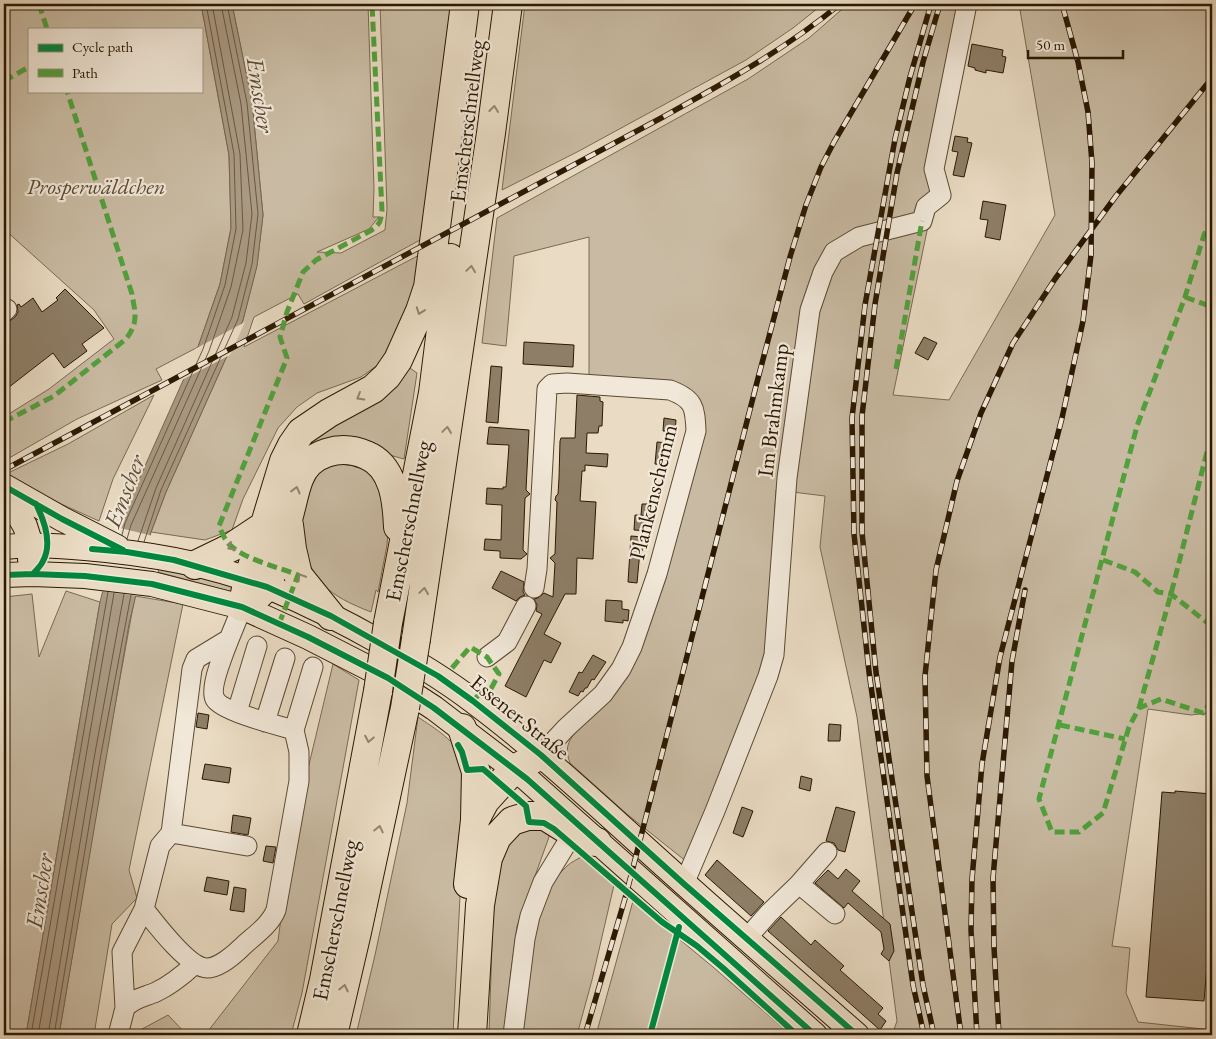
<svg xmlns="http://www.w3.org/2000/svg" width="1216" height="1039" font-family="'EB Garamond',serif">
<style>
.green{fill:#c9bba3;stroke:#7a6a52;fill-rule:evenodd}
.water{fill:#a99982;stroke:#76654f}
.pier{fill:#eadcc4}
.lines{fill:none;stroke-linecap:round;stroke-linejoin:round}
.shore{stroke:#6a5842;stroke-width:1}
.building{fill:#8e7e67;stroke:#2a1802}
.minor-casing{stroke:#5a4932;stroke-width:21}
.major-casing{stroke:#2a1802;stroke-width:26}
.highway-casing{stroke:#2a1802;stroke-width:30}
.minor{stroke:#f1e8d9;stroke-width:19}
.major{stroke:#eadcc4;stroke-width:24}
.highway{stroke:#eadcc4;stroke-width:28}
.rail-casing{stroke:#2a1802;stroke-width:5.5}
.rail{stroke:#f1e8d9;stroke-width:4;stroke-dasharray:11;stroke-linecap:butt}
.highway-bridge-casing{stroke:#2a1802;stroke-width:30;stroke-linecap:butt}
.highway-bridge{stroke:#eadcc4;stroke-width:28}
.quiet{stroke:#51a13d;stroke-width:5;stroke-dasharray:10 5;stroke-linecap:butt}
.cycleway-casing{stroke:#f1e8d9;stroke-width:9}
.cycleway{stroke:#00873e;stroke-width:6}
.oneway{stroke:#94846d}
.labels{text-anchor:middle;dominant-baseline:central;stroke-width:4.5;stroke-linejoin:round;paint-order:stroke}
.street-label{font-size:22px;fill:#2a1802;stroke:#f1e8d9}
.park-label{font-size:22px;font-style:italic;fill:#5a4932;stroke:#f1e8d9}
.water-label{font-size:24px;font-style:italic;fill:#5d4c35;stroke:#f1e8d9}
</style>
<rect width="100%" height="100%" fill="#eadcc4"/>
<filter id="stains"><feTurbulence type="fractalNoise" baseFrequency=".004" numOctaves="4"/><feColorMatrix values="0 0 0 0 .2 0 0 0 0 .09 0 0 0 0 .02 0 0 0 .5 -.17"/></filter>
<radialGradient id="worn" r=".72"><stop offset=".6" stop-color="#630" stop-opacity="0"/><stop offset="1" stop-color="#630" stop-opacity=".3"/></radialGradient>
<path class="green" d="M4,4H201L229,155L231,228L220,284L198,347L156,369L162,380L77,419L4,461V417L49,389L114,339L94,310L4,229ZM29,29H201V91H29Z
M232,4H368L374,189L373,217H379L369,229L317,252L341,253L385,230L387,209L380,4H459L429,235L304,304L298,294L254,317L244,347L425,252L393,354L361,377L317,393L297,407L278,428L243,499L232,530L205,540L151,532L166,492L243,320L257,265L263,215L252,102Z
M525,4H823L793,28L746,60L579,151L502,190Z
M848,4H974L893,395L949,400L1055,215L1019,4H1212V707L1207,713L1191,715L1148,709L1112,946L1130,948L1126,993L1138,1022L1212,1030V1035H892L897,1021L857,717L820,547L825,496L776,490L766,662L687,862L628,815L570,763C565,750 567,742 576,732L574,728L622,679L699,402L589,377V237L514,256L506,346L482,343L497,218L748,79L809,38Z
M407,366L417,373L404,459L357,446L286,489L307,443Z
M154,395L113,479L99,521L59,503L6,474L68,444Z
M339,459L377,474L389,518L387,545L378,592L376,590L371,612C330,596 307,581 303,534C303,525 301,513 303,504C304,494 309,484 312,474Z
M160,566L236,586L233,592L158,572Z
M66,591L100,602L26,1035H4V597L32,594L39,657Z
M135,596L183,604L129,870L137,898L112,924L94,1035H59L106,755Z
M333,664L359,680L302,993L291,1035H205L278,941L287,872L301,798Z
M418,717C434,728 457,741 463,761C466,772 464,786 465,798L453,1035H356L375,955L407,803Z
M517,826L550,831L549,837L517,926L510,979L505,1035H489L494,882L499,856Z
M583,856L614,885L592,980L577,1035H523C526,985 527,902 567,866C571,862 578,859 583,856Z
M633,901L713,967L791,1035H596Z
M168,1015L187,1035H131Z"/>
<path class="water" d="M201,4H232L252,102L263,215L257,266L243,320L166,492L151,532L129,624L59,1035H26L100,602L120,522L198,347L220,284L231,228L229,155Z"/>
<path class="pier" d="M245,322L230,355L180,381L195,349Z
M116,527L153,536L138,596L100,591Z"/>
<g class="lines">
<path class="shore" d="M122,535L125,523L203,349L225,285L236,229L234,154L206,4
M127,539L131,525L209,351L231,287L243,230L240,154L212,4
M138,541L156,488L232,317L246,263L252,214L241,104L221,4
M144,542L161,490L238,319L252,264L258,214L247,103L227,4
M31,1035L108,592
M38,1035L114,593
M48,1035L95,753L124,594
M54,1035L101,754L131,595"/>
</g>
<path class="building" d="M972,44L1003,50L1002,56L1006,57L1003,73L986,70V73L975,70V68L968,66Z
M955,136L968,138L967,142L972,143L964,177L953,175L958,152L952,151Z
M983,201L1006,205L1000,240L985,237L988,220L980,219Z
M65,289L104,328L82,344L87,351L64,368L53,353L4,391V323H7L15,317L18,312L17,305L19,304L21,307L33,298L42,312L58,300L56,298Z
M924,337L937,343L928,360L915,353Z
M524,342L574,345L573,367L523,364Z
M491,366L502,367L498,423L486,422Z
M577,395L600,397V401L603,402L602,426H599L598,433H587L586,453L608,454L607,467L585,465V471H582L580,501L596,502L593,559L577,558L576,594H565L544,634L561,643L551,663L544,660L526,697L505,686L542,614L536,611L537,605L534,599L538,598L544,593L553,597L555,563L550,558L555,554L557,502L555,500L556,496L558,494L559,478L560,441L561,438H575Z
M664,418L676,420L675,432L663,431Z
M489,427L529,430L526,490L530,494L525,498L523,550L527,554L521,559L500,558V551L484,550L485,539L501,540L502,505L486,504L487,488L503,489V487H506L509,445L487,444Z
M657,442L669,443L667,465L655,464Z
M642,504H653L652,516L641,515Z
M635,515L649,516L648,531L634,530Z
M631,536L643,537L642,551H640L637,583L628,582Z
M501,571L524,582L523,592L525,595L520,597L516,601L492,588Z
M606,600L622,601V609L629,610L628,621L623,620V623L605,621Z
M593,655L606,662L594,680L592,679L587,688H585L583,692L581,691L578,696L569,692L579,672L582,673Z
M198,713L209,715L207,729L196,727Z
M829,724L841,725L840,741H828Z
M205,764L231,768L229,783L202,779Z
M801,776L812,779L810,791L799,788Z
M1175,791L1212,794V908L1204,1001L1146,997L1162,792L1175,793Z
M742,807L753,811L743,837L733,833Z
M836,807L855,812L845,852L838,850L834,843L826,841Z
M233,815L251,818L248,835L231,832Z
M266,846L276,847L273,863L263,861Z
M717,860L764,902L751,916L705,875Z
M846,869L860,881L852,891L890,924L894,951L889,961L881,954L884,949L881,932L848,903L844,908L815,883L828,870L838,879Z
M207,877L229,881L227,895L204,891Z
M234,887L246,889L244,912L230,910Z
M781,917L811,945L815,940L844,966L840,970L883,1008L878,1014L886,1021L880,1030L768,931Z"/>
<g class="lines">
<defs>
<path id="minor" d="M4,312L7,309
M534,588L537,569L547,389L552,384L567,383L670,390C694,399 695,407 696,431L657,574L632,647L621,669L603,694L566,728L541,755
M242,607C236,625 207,684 215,699C221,711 280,726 294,730
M229,639L196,659L192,669L171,833L247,846
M487,657L507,642L526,606
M237,712L257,646
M265,722L285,658
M684,884L715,811L768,676L774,655L787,478L810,310L823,272L834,252L859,237L922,221L926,207L941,195L934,169L967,4
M799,884L827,852
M144,909C155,923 189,968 207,968C219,968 235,954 243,946C255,935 270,925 276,910L299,781V752L294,730L313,667
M747,938L769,913L799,884L835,914
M125,1008C133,998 145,997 156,992C171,985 183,975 195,964
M118,1035L125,1008L122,952L144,909L160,846L171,833
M513,1035L525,939L530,916L543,882L573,833"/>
<path id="major" d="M4,486L62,519L117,547
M4,491L25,526L31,545L30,560
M4,547C31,544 58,546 85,548C146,553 212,564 269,587C306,603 343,621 378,641C411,659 443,678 473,701C548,757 615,822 685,884C742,935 800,985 857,1035
M4,575L33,574L85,576L152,584L242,607L308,637L388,678L434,708L527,779L815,1035"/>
<path id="highway" d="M289,525L292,549L298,575L331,616
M195,565L232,547L265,525
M242,607L248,580L284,461L292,445L301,432L329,413L373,389L387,376L398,360L420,311L428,287L436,227L465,4
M242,607C250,601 263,593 267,585C271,578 272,570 274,563C279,548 284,534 288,519C292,506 294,492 299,479C309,452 341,444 366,455C394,466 397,502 398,527
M388,623L433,393L450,258
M416,639L491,133L508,4
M462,728L476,772L475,819
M468,884L475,820L485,801L514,769L541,755
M311,1035L324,980L378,691
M333,1035L357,932L405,708
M472,1035L480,905L488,858L497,837L512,821L528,816H545L585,841L597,842"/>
</defs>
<use href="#minor" class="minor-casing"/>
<use href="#major" class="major-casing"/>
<use href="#highway" class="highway-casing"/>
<use href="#minor" class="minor"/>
<use href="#major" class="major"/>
<use href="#highway" class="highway"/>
<defs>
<path id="rail" d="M4,470L663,117C724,83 786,49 840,4
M585,1035L626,895L756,386L790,257L806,205L821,167L834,142L915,4
M924,1035L913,985L869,672L854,534L852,418L865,305L895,139L910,77L931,4
M934,1035L923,985L876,672L862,532V416L875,304L897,173L923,62L940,4
M961,1035L927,776L925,676L936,570L957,481L981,413L1013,343L1055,279L1116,196L1212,78
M977,1035L971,930L972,879L982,764L1000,657L1062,418L1083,321L1091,255L1092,163L1088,112L1078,62L1062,4
M999,1035L994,947L993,878L1012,661L1025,590"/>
</defs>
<use href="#rail" class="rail-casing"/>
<use href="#rail" class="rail"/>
<defs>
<path id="highway-bridge" d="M378,691L388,623
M405,708L416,639"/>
</defs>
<use href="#highway-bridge" class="highway-bridge-casing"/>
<use href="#highway-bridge" class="highway-bridge"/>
<path class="quiet" d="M39,4L47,29
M4,81L29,67
M1212,218L1204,235L1185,297L1137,426L1039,799L1052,832H1079L1103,813L1129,727L1139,708L1161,699L1203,713L1212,700
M1185,297L1212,307
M896,369L922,221
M4,422L54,396L126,339C139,322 135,313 132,294L67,91
M1103,560L1135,572L1158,592L1171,594L1205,621L1212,626
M279,624L298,575C278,567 247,560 231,546C225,541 222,533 219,526L287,358L280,337L287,312L303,272L316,260L370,231C380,225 381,221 382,211L372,4
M452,668L470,647L487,657L499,674L488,694
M473,701L483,690
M1139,708L1171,594L1212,432
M1060,725L1125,739"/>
<defs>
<path id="cycleway" d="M4,486L62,519L123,550
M92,549L127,552L174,560L267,587L331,616L438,676L473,701L541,755L684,884L857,1035
M33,574C36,570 41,566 43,561C53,543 44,520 36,504
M4,575L33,574L85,576L152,584L242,607L308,637L388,678L434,708L527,779L815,1035
M458,745L462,752L467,770L483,769L526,806L529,822L544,823L554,829L662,922L697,946L723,968L797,1035
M650,1035L679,927"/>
</defs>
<use href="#cycleway" class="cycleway-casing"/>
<use href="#cycleway" class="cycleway"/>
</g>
<defs><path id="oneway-chevron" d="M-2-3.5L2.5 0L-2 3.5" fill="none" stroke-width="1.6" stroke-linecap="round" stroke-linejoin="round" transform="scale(1.25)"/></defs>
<g class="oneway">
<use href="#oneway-chevron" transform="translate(494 109) rotate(-83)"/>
<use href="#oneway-chevron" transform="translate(471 269) rotate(-82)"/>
<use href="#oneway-chevron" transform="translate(420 311) rotate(110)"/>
<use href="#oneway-chevron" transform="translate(360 397) rotate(150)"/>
<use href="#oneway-chevron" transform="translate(447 430) rotate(-82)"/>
<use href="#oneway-chevron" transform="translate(296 490) rotate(-76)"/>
<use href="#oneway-chevron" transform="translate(231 547) rotate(150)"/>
<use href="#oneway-chevron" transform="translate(301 577) rotate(-122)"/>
<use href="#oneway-chevron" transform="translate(424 591) rotate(-82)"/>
<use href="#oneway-chevron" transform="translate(369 739) rotate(101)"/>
<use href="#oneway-chevron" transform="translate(379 829) rotate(-78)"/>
<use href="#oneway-chevron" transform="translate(344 988) rotate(-77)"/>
</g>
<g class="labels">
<g class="street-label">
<text transform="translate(467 121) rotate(-83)">Emscherschnellweg</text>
<text transform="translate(773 410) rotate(-83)">Im Brahmkamp</text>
<text transform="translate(653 492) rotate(-76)">Plankenschemm</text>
<text transform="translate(408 521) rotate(-79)">Emscherschnellweg</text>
<text transform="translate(520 717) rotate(39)">Essener Straße</text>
<text transform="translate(335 920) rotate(-79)">Emscherschnellweg</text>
</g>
<g class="park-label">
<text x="96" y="186">Prosperwäldchen</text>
</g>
<g class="water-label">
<text transform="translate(261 95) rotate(81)">Emscher</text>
<text transform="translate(124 491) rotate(-69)">Emscher</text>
<text transform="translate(39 891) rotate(-81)">Emscher</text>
</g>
</g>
<rect width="1216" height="1039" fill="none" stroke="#eadcc4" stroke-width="20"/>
<rect x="5" y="5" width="1206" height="1029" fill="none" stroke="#2a1802" stroke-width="2.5"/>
<rect x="10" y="10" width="1196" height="1019" fill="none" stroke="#2a1802"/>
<rect x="28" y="28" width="175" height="65" fill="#f1e8d9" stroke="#a19583"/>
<rect x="38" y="44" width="25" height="8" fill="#00873e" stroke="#a19583"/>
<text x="72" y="52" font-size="15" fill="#2a1802">Cycle path</text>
<rect x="38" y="69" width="25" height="8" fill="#51a13d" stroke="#a19583"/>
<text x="72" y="78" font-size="15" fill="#2a1802">Path</text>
<path d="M1028 50v8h95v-8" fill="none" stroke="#2a1802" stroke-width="2.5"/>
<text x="1036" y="50" font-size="15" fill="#2a1802" stroke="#f1e8d9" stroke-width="4" paint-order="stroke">50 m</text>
<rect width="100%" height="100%" filter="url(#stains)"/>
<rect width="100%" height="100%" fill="url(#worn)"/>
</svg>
